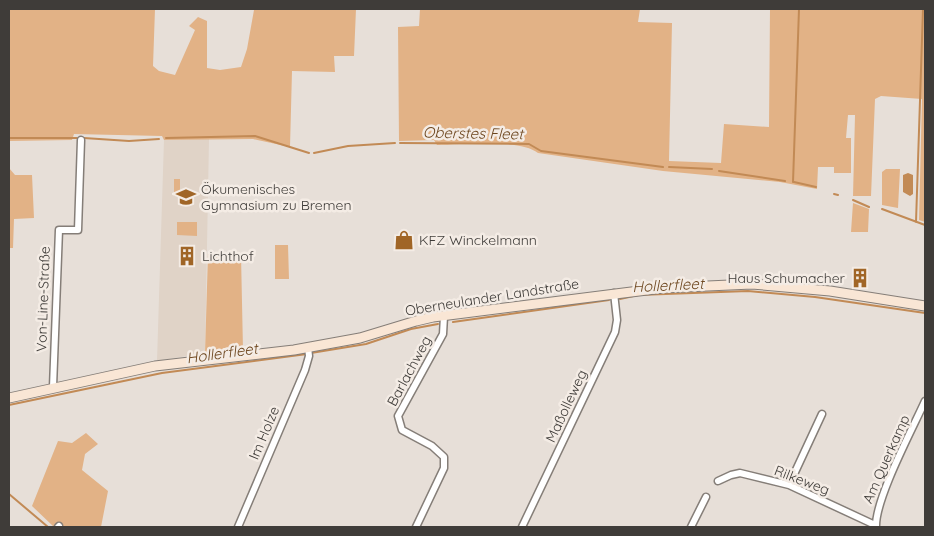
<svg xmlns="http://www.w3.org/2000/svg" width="934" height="536" font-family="Quicksand,sans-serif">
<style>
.built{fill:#e0d3c7}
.green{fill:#e2b286}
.water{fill:#c28a55}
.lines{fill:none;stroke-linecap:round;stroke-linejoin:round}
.stream{stroke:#c28a55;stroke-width:2}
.street-casing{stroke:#857e78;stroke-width:9}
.secondary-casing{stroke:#857e78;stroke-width:11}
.street{stroke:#fff;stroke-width:6}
.secondary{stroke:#f9e6d5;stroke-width:9}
.labels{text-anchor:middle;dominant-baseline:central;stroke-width:5;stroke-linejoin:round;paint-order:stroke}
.poi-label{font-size:14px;fill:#3f3c39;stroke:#f4ece5;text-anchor:start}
.street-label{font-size:14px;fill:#3f3c39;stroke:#f4ece5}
.water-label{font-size:15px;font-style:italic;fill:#6d461e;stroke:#f4ece5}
</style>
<rect width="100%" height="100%" fill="#e7dfd8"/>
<path class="built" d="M209,139L205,353L157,361L164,140Z"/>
<path class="green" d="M9,9H155L153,66L159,71L175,75L195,30L189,26L198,17L207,21V68L220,70L241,67L247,49L254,10L246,9H356L354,56H334L335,72L292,71L290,147L253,139L164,140L162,136L74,134L72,140L9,141Z
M420,9H640L638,22L672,23L669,161L721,163L724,124L769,127L770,9H925V222L919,220L922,99L881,96L875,99L871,196H853L855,115H848L846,138H851V173H834V167H818L817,189L780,182L663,171L538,153C519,138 462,145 437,145L434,140L399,141L398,27L419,26Z
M9,168L15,175H32L34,218L14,219L13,248H9Z
M886,169H900L898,208L882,205V172Z
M174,179H180V196H174Z
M853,203L869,209L868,232H851Z
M177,222H197V236L177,235Z
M275,245H288L289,279H275Z
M208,254L241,255L243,350L205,353Z
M86,433L98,444L85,454L82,470L108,491L101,527H54L32,506L58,441L72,443Z"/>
<path class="water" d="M908,173L913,175V194L910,196L903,192V175Z"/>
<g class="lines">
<path class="stream" d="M9,138H77
M84,138L129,141L159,139
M166,138L255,136L309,153
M400,143L529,144L541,151L663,167
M314,153L348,146L395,143
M669,167L712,169
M719,171L785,181
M793,182L799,9
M794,182L816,187
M834,194L838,195
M853,200L869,207
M882,209L925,225
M916,222L923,9
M620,299L638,295L748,291L815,297L925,313
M453,322L609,300
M311,353L366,344L411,329L438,324
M9,405L162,373L307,354
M9,494L48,527"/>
<defs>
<path id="street" d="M53,387L59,230H78L81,140
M718,481L731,475L740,473L789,485L875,525
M789,485L822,414
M58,527L59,526
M238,527L305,370L309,356L308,347
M416,527L444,468V457L432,446L402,430L398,416L443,334L444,316
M522,527L615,332L617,320L614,293
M691,527L706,497
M876,527C875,499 912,430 925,401"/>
<path id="secondary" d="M9,398L155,366L294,350L360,338L416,321L433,317L663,288L752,284L830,291L925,306"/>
</defs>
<use href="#street" class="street-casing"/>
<use href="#secondary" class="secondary-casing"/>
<use href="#street" class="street"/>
<use href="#secondary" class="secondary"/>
</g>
<defs>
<symbol id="school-bare" viewBox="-9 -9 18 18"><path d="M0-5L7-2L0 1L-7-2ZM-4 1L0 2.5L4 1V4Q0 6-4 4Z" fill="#a06526" stroke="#f4ece5" stroke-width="2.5" paint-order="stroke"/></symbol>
<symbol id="shop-bare" viewBox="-9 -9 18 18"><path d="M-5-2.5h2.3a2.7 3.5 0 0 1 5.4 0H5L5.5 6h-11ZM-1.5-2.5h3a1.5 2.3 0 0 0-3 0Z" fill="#a06526" stroke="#f4ece5" stroke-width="2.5" paint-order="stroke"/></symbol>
<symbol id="building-bare" viewBox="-9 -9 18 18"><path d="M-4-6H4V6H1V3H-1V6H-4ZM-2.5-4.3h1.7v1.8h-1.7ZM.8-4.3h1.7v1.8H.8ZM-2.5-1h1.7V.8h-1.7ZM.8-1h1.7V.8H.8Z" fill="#a06526" stroke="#f4ece5" stroke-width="2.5" paint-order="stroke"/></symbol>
</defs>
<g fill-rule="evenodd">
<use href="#school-bare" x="172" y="183" width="28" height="28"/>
<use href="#shop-bare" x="390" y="226" width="28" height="28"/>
<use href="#building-bare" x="173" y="242" width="28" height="28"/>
<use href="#building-bare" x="846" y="264" width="28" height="28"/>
</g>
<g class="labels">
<g class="poi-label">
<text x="201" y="189">Ökumenisches<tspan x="201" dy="16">Gymnasium zu Bremen</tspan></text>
<text x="419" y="240">KFZ Winckelmann</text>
<text x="202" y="256">Lichthof</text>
<text x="845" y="278" text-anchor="end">Haus Schumacher</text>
</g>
<g class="street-label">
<text transform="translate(492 297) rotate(-9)">Oberneulander Landstraße</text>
<text transform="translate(43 299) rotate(-88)">Von-Line-Straße</text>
<text transform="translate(409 371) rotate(-62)">Barlachweg</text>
<text transform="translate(566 406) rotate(-65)">Maßolleweg</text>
<text transform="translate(264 433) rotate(-67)">Im Holze</text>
<text transform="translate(886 459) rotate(-66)">Am Querkamp</text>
<text transform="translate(802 480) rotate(21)">Rilkeweg</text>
</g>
<g class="water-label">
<text transform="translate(473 133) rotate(1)">Oberstes Fleet</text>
<text transform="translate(668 285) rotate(-3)">Hollerfleet</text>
<text transform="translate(222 353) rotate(-8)">Hollerfleet</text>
</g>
</g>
<rect width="934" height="536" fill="none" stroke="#3f3c39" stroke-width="20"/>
</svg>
